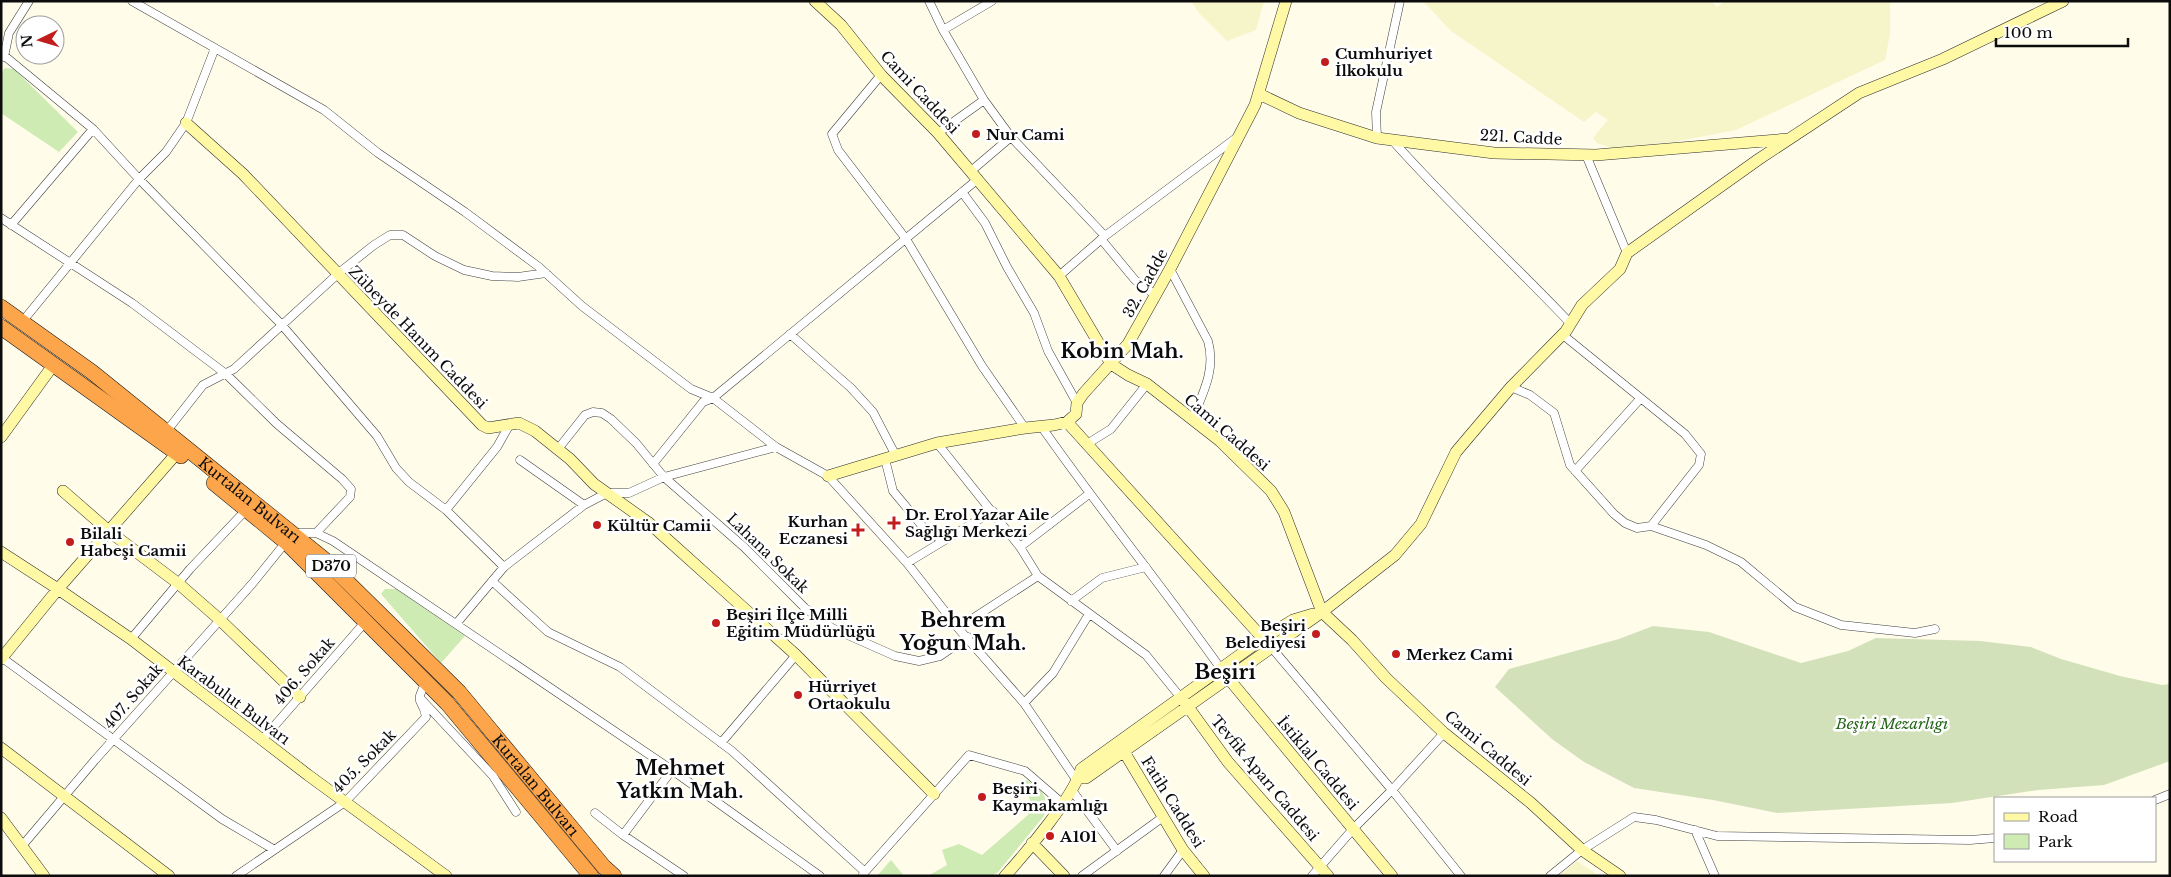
<svg xmlns="http://www.w3.org/2000/svg" width="2171" height="877" font-family="'Libre Baskerville',serif">
<style>
.farmland{fill:#f6f4c9}
.green{fill:#cdebb2}
.cemetery{fill:#d3e1bb}
.lines{fill:none;stroke-linecap:round;stroke-linejoin:round}
.street-casing{stroke:#3f3f3f;stroke-width:9}
.secondary-casing{stroke:#2e2e2e;stroke-width:12}
.highway-casing{stroke:#1d1d1d;stroke-width:16}
.street{stroke:#fff;stroke-width:8}
.secondary{stroke:#fff9a5;stroke-width:11}
.highway{stroke:#fca54b;stroke-width:15}
.poi-dot{fill:#c21d1d;stroke:#fff;stroke-width:2}
.labels{text-anchor:middle;dominant-baseline:central;stroke-width:5;stroke-linejoin:round;paint-order:stroke}
.shield{fill:#fff;stroke:#555;stroke-width:1}
.shield-label{font-size:14px;font-weight:bold;fill:#0c0c0c}
.poi-label{font-size:15px;font-weight:bold;fill:#0c0c0c;stroke:#fff;text-anchor:start}
.street-label{font-size:15px;fill:#0c0c0c;stroke:#fff}
.park-label{font-size:15px;font-style:italic;fill:#256619;stroke:#fff}
.district-label{font-size:20px;font-weight:bold;fill:#0c0c0c;stroke:#fff}
</style>
<rect width="100%" height="100%" fill="#fffcea"/>
<path class="farmland" d="M1191,1H1264L1256,30L1227,41L1199,13Z
M1423,1H1711L1717,7L1725,1H1892L1890,5V34L1885,60L1736,130L1674,142L1611,148L1597,143L1593,138L1608,120L1596,112L1584,122L1451,31Z
M1577,861L1599,876H1559Z"/>
<path class="green" d="M5,68L14,69L78,132L59,152L1,113V73Z
M385,589H396L465,636L441,663L381,594Z
M1027,780L1041,790L1047,802L1044,816L998,872L991,876H928L947,865L942,850L959,844L982,855L1028,815L1031,802L1023,784Z
M891,860L904,876H877Z"/>
<path class="cemetery" d="M1653,626L1709,632L1801,663L1848,651L1876,638L1980,641L2031,647L2061,659L2120,676L2162,685L2170,684V761L2104,785L2038,790L1952,803L1777,813L1713,800L1634,788L1584,762L1552,739L1495,687L1509,669L1619,639Z"/>
<g class="lines">
<defs>
<path id="street" d="M132,1L324,110L378,153L465,212L539,267L582,306L691,389L713,398L776,447L828,476L907,563L958,628L1024,703L1077,781
M929,1L943,30L984,100L1011,137L1105,236
M943,30L992,1
M1,53L93,129L139,179L281,324L377,436L396,468L409,482L446,510L504,567
M4,57L9,33L29,1
M881,75L832,134L838,150L906,239L982,366L1025,428
M938,133L984,100
M1377,138L1376,112L1400,1
M1392,140C1449,204 1512,262 1571,324
M1586,155L1627,253
M971,171L1011,137
M962,192L985,223L1007,267L1034,313L1048,351L1077,403
M1,218L132,303L226,374L277,424L342,479L351,489L350,497L316,533
M11,225L93,129
M1101,239L1135,280L1155,295
M1170,269L1208,341C1216,370 1203,393 1192,420
M1059,276L1105,236L1236,138
M22,322L139,179L166,152L186,123L215,48
M790,334L851,388L873,412L896,456
M1563,335L1685,434L1701,454L1699,465L1651,526
M1511,387L1530,395L1554,413L1570,465L1614,514L1625,523L1637,528L1651,526L1706,545L1741,562L1795,607L1841,625L1915,633L1935,629
M1041,426C1099,509 1163,587 1221,669
M166,432L203,385L234,369L340,272L374,245L390,235H403L435,256L464,270L492,276L518,277L546,273
M937,443L1020,547L1038,576L1146,655L1181,698
M1087,444L1111,429L1147,384
M558,449L585,415L593,412L602,413L611,419L636,443L664,477L744,547L805,608L832,628L895,656L919,661L940,656L968,637
M885,459L893,491L923,527L943,541
M520,460L584,505
M653,464L703,402L713,398L978,179
M1575,471L1640,399
M446,510L497,447L510,424
M295,533H316L333,541L672,770L820,876
M1020,547L1089,494
M907,563L993,511
M492,581L548,632L620,667L732,751L865,872
M1071,601L1102,578L1146,567
M456,624L504,567L584,505L607,493H629L664,477L776,447
M958,628L1038,576
M131,639L190,569L246,510
M1271,647L1392,790L1461,876
M1,657L222,819L273,849
M421,699L493,776L516,812
M1024,703L1053,673L1089,614
M262,740L366,621
M721,743L796,655
M1071,789L1117,851
M2155,800L2170,794
M595,813L623,835L684,876
M1695,830L1715,876
M623,835L672,770
M22,846L95,760L252,584L286,542
M863,874L969,755L1025,771L1062,803
M236,876L345,802L426,717C423,697 413,707 426,682
M1082,876L1163,817
M1164,876L1183,850
M1312,876L1353,829L1392,790L1444,733
M1550,876L1582,850L1634,817L1656,820L1717,836L1970,840L1995,838"/>
<path id="secondary" d="M815,1L841,25L881,75L938,133L1059,276L1111,364L1128,375L1147,384L1220,441L1271,491L1284,512L1322,612L1352,640L1386,678L1444,733L1531,803L1582,850L1620,876
M1259,94L1299,113L1377,138L1494,153L1596,155L1788,139
M186,123L243,174L482,425L488,428L519,423L535,431L570,459L594,484L649,523L796,655L934,794
M1067,422L1268,644
M1,437L54,364
M828,476L937,443L1025,428L1054,425L1067,422L1076,414L1077,403L1083,394L1128,344L1170,269L1255,105L1286,1
M63,491L110,532L179,584L219,619L300,697
M1,552L58,589L131,639L308,775L446,876
M1,659L58,589L177,453
M1224,673L1392,876
M1183,700L1228,762L1328,876
M1120,745L1183,850L1204,876
M1,748L169,876
M1079,778H1086L1322,612L1395,555L1421,524L1456,452L1511,387L1566,331L1582,305L1620,269L1627,253L1759,159L1859,93L1943,59L2063,1
M1,818L44,876
M1032,843L1064,876
M1005,876C1025,854 1075,795 1081,769L1262,639L1293,620L1313,614"/>
<g id="highway">
<path id="s1" d="M1,307L92,372L325,560L459,692L604,867L614,876"/>
<path d="M1,327L181,456"/>
<path d="M214,483L286,542L447,703L591,876"/>
</g>
</defs>
<use href="#street" class="street-casing"/>
<use href="#secondary" class="secondary-casing"/>
<use href="#highway" class="highway-casing"/>
<use href="#street" class="street"/>
<use href="#secondary" class="secondary"/>
<use href="#highway" class="highway"/>
</g>
<g class="poi-dot">
<circle cx="1325" cy="62" r="5"/>
<circle cx="976" cy="134" r="5"/>
<path d="M891.5 515.5h5v5h5v5h-5v5h-5v-5h-5v-5h5z"/>
<circle cx="597" cy="525" r="5"/>
<path d="M855.5 522.5h5v5h5v5h-5v5h-5v-5h-5v-5h5z"/>
<circle cx="70" cy="542" r="5"/>
<circle cx="716" cy="623" r="5"/>
<circle cx="1316" cy="634" r="5"/>
<circle cx="1396" cy="654" r="5"/>
<circle cx="798" cy="695" r="5"/>
<circle cx="982" cy="797" r="5"/>
<circle cx="1050" cy="836" r="5"/>
</g>
<g class="labels">
<rect class="shield" x="306" y="554.5" width="50" height="23" rx="4"/>
<g class="shield-label">
<text x="331" y="566">D370</text>
</g>
<g class="poi-label">
<text x="1335" y="53">Cumhuriyet<tspan x="1335" dy="17">İlkokulu</tspan></text>
<text x="986" y="134">Nur Cami</text>
<text x="905" y="514">Dr. Erol Yazar Aile<tspan x="905" dy="17">Sağlığı Merkezi</tspan></text>
<text x="848" y="521" text-anchor="end">Kurhan<tspan x="848" dy="17">Eczanesi</tspan></text>
<text x="607" y="525">Kültür Camii</text>
<text x="80" y="533">Bilali<tspan x="80" dy="17">Habeşi Camii</tspan></text>
<text x="726" y="614">Beşiri İlçe Milli<tspan x="726" dy="17">Eğitim Müdürlüğü</tspan></text>
<text x="1306" y="625" text-anchor="end">Beşiri<tspan x="1306" dy="17">Belediyesi</tspan></text>
<text x="1406" y="654">Merkez Cami</text>
<text x="808" y="686">Hürriyet<tspan x="808" dy="17">Ortaokulu</tspan></text>
<text x="992" y="788">Beşiri<tspan x="992" dy="17">Kaymakamlığı</tspan></text>
<text x="1060" y="836">A101</text>
</g>
<g class="street-label">
<text transform="translate(920 92) rotate(47)">Cami Caddesi</text>
<text transform="translate(1521 137) rotate(3)">221. Cadde</text>
<text transform="translate(1145 283) rotate(-61)">32. Cadde</text>
<text transform="translate(418 337) rotate(46)">Zübeyde Hanım Caddesi</text>
<text transform="translate(1227 432) rotate(41)">Cami Caddesi</text>
<text stroke="none"><textPath href="#s1" startOffset="315">Kurtalan Bulvarı</textPath></text>
<text transform="translate(768 553) rotate(44)">Lahana Sokak</text>
<text transform="translate(304 671) rotate(-49)">406. Sokak</text>
<text transform="translate(133 696) rotate(-49)">407. Sokak</text>
<text transform="translate(234 700) rotate(37)">Karabulut Bulvarı</text>
<text transform="translate(1488 748) rotate(40)">Cami Caddesi</text>
<text transform="translate(364 761) rotate(-45)">405. Sokak</text>
<text transform="translate(1318 763) rotate(50)">İstiklal Caddesi</text>
<text transform="translate(1265 778) rotate(50)">Tevfik Aparı Caddesi</text>
<text stroke="none"><textPath href="#s1" startOffset="720">Kurtalan Bulvarı</textPath></text>
<text transform="translate(1173 802) rotate(58)">Fatih Caddesi</text>
</g>
<g class="park-label">
<text x="1892" y="723">Beşiri Mezarlığı</text>
</g>
<g class="district-label">
<text x="1122" y="351">Kobin Mah.</text>
<text x="963" y="620">Behrem<tspan x="963" dy="23">Yoğun Mah.</tspan></text>
<text x="1225" y="672">Beşiri</text>
<text x="680" y="768">Mehmet<tspan x="680" dy="23">Yatkın Mah.</tspan></text>
</g>
</g>
<rect width="2171" height="877" fill="none" stroke="#0c0c0c" stroke-width="5"/>
<rect x="1994" y="797" width="162" height="65" fill="#ffffff" stroke="#9e9e9e"/>
<rect x="2004" y="813" width="25" height="8" fill="#fff9a5" stroke="#9e9e9e"/>
<text x="2038" y="822" font-size="15" fill="#0c0c0c">Road</text>
<rect x="2004" y="834" width="25" height="15" fill="#cdebb2" stroke="#9e9e9e"/>
<text x="2038" y="847" font-size="15" fill="#0c0c0c">Park</text>
<g transform="translate(40 40) rotate(265)"><circle r="24" fill="#ffffff" stroke="#9e9e9e"/>
<path d="M0-4L9 19L0 12L-9 19Z" fill="#c21d1d"/>
<text y="-8" font-size="14" font-weight="bold" text-anchor="middle" fill="#0c0c0c">N</text>
</g>
<path d="M1996 38v8h132v-8" fill="none" stroke="#0c0c0c" stroke-width="2.5"/>
<text x="2004" y="38" font-size="15" fill="#0c0c0c" stroke="#ffffff" stroke-width="4" paint-order="stroke">100 m</text>
</svg>
